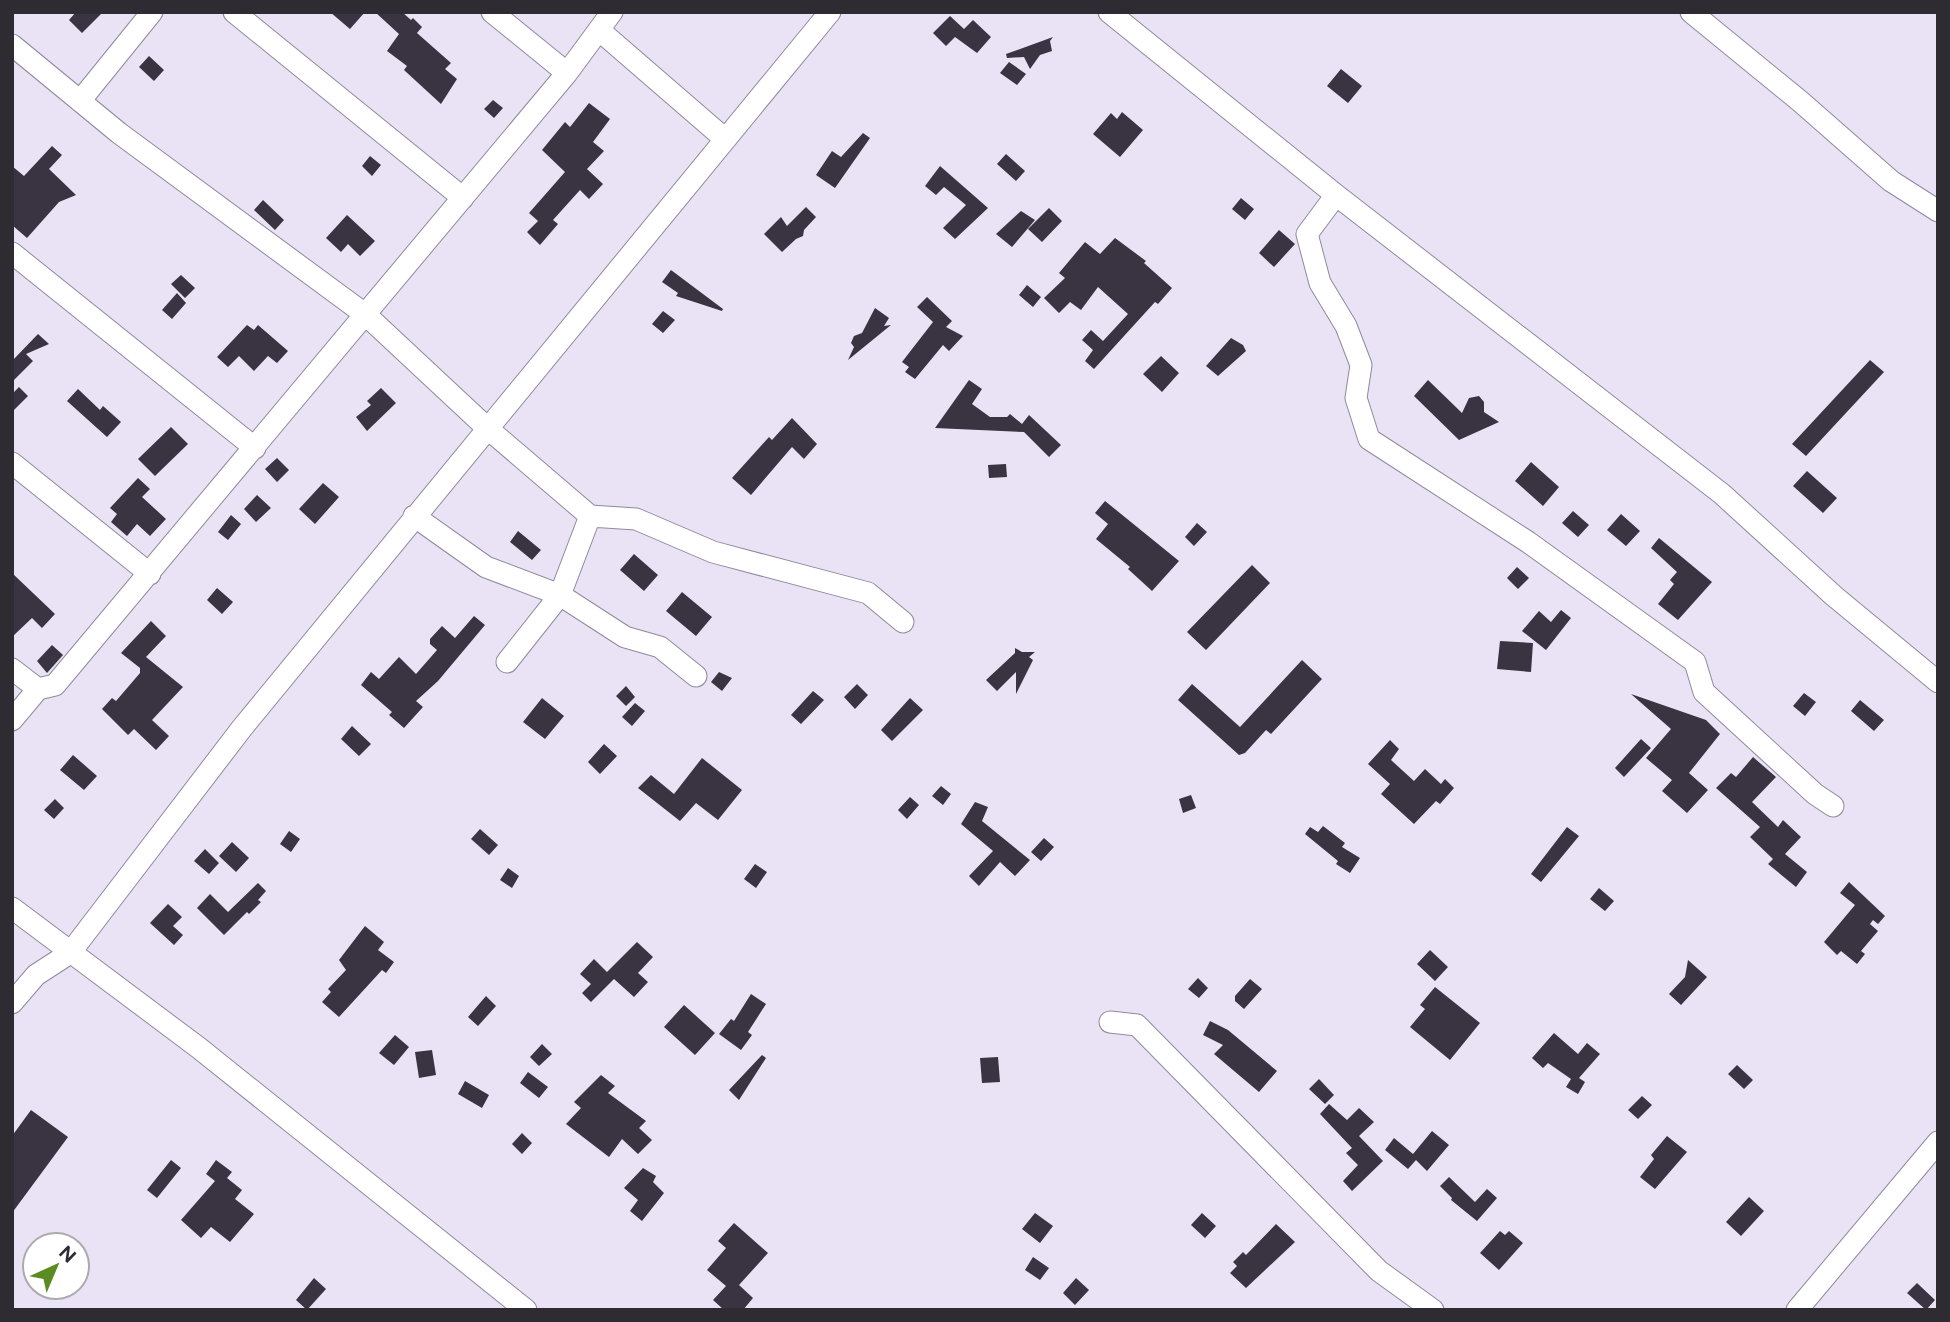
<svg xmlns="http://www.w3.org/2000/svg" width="1950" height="1322" font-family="Figtree,sans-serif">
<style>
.building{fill:#393342}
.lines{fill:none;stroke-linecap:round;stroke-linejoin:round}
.minor-casing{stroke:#90899b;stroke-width:23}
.minor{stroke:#fff;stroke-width:21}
</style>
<rect width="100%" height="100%" fill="#eae3f6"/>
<path class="building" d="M76,12H103L82,33L69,20Z
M330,12H365L350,29Z
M375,12H402L411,20L413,18L422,27L417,33L451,63L445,69L457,79L441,104L404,70L407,66L387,51L399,34Z
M950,16L964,29L973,20L991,37L977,53L955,37L946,46L933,33Z
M1053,37L1050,41L1052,51L1040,55L1030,69L1024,57L1007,58L1006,54Z
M149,56L164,70L154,81L139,67Z
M1009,62L1026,74L1017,85L1000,73Z
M1341,69L1362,86L1348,103L1327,86Z
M493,100L503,108L494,118L484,109Z
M589,103L610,119L593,142L604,151L587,169L603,184L589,199L580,190L553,220L558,224L540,245L527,232L538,221L529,213L565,172L542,150L565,122L570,127Z
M1122,112L1143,130L1120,157L1093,134L1111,113L1117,119Z
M863,133L870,138L835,188L816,175L832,151L841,157Z
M52,146L62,155L49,169L76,195L59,202L27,238L12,225V166L24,176Z
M1006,154L1025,171L1016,181L997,164Z
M370,156L381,165L372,176L362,166Z
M940,166L988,208L955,239L943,228L966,205L944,187L936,195L925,186Z
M1241,198L1254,209L1245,220L1232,209Z
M263,200L284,220L275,230L254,210Z
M806,207L816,217L804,230L803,236L796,239L782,252L764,234L781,217L787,226Z
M1049,208L1062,221L1042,242L1028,229Z
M1021,211L1035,220L1012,247L996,234Z
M347,215L375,241L360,256L348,244L341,252L326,238Z
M1279,230L1295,244L1274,267L1259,253Z
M1115,238L1146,261L1144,263L1172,288L1158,304L1155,302L1094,369L1085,361L1093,350L1082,340L1091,330L1103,341L1128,314L1098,287L1081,310L1070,302L1059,313L1044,298L1065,278L1059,273L1085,242L1100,254Z
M671,270L723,309L722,311L676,296L678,293L662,282Z
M181,275L195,288L185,298L171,284Z
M1027,285L1041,297L1033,307L1019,295Z
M177,293L186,303L172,319L162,310Z
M927,297L952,321L946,327L963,336L949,351L943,345L915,379L905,372L909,367L902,362L933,322L917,307Z
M875,308L889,318L884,326L891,325L848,360L854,347L851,343L854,336L862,333Z
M663,311L675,320L663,333L652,324Z
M247,325L254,330L258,325L288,351L277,363L268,356L254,371L239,356L228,367L217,357Z
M38,334L49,344L26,354L33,361L12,382V361Z
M1231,338L1243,345L1246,351L1218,376L1206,366Z
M1161,356L1179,373L1162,392L1143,374Z
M1870,360L1884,372L1806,456L1792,444Z
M969,380L982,389L972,404L990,417H1007L1010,414L1022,424L1029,415L1061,445L1049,457L1024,432L935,428Z
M1428,380L1462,413L1469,398L1479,396L1484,402V412L1499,422L1459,440L1414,396Z
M19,387L28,396L12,412V394Z
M381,388L396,403L367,431L356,417L371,405L367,401Z
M78,389L100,410L103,406L121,422L107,437L67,401Z
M792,418L817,444L804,459L792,447L751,495L732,478L769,437L772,440Z
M171,427L188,444L155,476L138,459Z
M277,458L289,470L277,482L265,469Z
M1531,462L1559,487L1543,506L1515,481Z
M1006,464L1007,477L989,478L988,465Z
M1807,471L1837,498L1823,513L1793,486Z
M138,478L150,489L142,497L166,519L150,536L137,524L127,536L111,522L117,514L110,508Z
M323,483L339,497L315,524L299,509Z
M257,495L271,508L256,522L244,509Z
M1105,501L1179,561L1152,591L1128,569L1130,567L1096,539L1108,524L1095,513Z
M1573,511L1589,525L1578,537L1562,523Z
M1621,514L1640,531L1626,546L1607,530Z
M231,515L241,524L228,540L218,532Z
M1197,523L1207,532L1194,546L1185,537Z
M518,531L541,550L532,560L510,542Z
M1659,538L1712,582L1678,620L1658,604L1674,584L1670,580L1677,572L1651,548Z
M634,554L658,575L644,591L620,570Z
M1252,565L1270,583L1206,650L1187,632Z
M1517,567L1529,578L1518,589L1507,578Z
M12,573L55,614L42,628L32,618L12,637Z
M217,588L233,602L222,614L207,600Z
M682,592L712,617L696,636L666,611Z
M1561,610L1571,618L1546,650L1522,631L1539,611L1551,622Z
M474,616L485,625L438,681L416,701L423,707L404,728L389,715L392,712L361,685L371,672L379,679L399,657L416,674L437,650L430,644V639L442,626L455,638Z
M151,621L166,636L146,657L183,687L152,720L169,736L156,750L134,729L128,735L102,709L112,698L116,701L140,673V668L121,653Z
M1500,641L1533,643L1531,672L1497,669Z
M52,645L63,655L47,673L37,661Z
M1015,648L1022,652H1035L1029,657L1033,660L1016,694V672L997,691L986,680L1015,653Z
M1302,660L1322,679L1271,734L1266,730L1245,753L1239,755L1178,700L1192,684L1240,727Z
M719,672L732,678L722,691L711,682Z
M857,684L868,695L855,709L844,697Z
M626,686L635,697L626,706L616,696Z
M813,691L824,700L801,724L791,715Z
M1804,693L1816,702L1805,716L1793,706Z
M1631,694L1706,720L1720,734L1689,773L1708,790L1687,813L1662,791L1672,780L1646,758L1671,729Z
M542,698L564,716L545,739L523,722Z
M910,698L923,710L892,741L881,730Z
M1860,700L1884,720L1874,731L1851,711Z
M635,703L645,711L632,726L622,717Z
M352,726L371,744L359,756L341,739Z
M1641,739L1651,748L1624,777L1615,768Z
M1390,740L1399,749L1391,760L1414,781L1425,769L1441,784L1445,779L1454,788L1440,804L1436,801L1414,824L1381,794L1390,784L1368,764Z
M604,744L617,756L600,774L588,762Z
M73,755L97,776L84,790L60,770Z
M1753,757L1776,777L1752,802L1778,827L1783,820L1801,837L1785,854L1807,872L1796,887L1768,864L1773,859L1750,837L1760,827L1716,788L1731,773L1736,777Z
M702,758L742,790L718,820L696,803L680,821L638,788L651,775L674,794Z
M941,786L951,794L943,805L932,796Z
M1191,795L1196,808L1183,813L1179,799Z
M910,797L919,805L907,819L898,810Z
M55,799L64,808L54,819L44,810Z
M975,802L988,807L982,821L1030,860L1015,876L1000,862L979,886L969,876L993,851L961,824Z
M1323,826L1345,843L1342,847L1360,858L1350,873L1336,864L1338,861L1305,834L1310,827L1318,832Z
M1567,827L1579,836L1541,882L1531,874Z
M480,829L498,845L489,855L471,839Z
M289,831L300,839L291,852L280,844Z
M1044,838L1054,847L1041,861L1031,852Z
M232,842L249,858L236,872L219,856Z
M205,849L219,863L209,874L194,861Z
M755,864L767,872L756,888L744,879Z
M508,868L519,876L512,888L500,880Z
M1849,882L1885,916L1878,924L1873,920L1870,924L1878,931L1861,951L1865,954L1857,964L1841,951L1837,955L1824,942L1855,905L1840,893Z
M258,883L266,891L258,900L261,902L249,914L247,912L224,935L197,908L210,894L228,912Z
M1599,888L1614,901L1605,911L1590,899Z
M168,904L182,917L173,926L183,935L174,945L150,923Z
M365,926L384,942L378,950L394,962L386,973L382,970L339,1017L322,1002L331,992L328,989L346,970L339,960Z
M637,942L653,957L638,973L648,982L634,997L614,979L591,1002L582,993L591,984L580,974L594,959L607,972Z
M1430,950L1448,967L1435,981L1417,964Z
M1688,960L1707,977L1681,1005L1669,994L1685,977Z
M1198,978L1208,988L1199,998L1188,989Z
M1250,979L1262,989L1244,1009L1235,1001V996Z
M1435,987L1480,1023L1450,1060L1410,1027L1425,1009L1420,1005Z
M751,994L766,1004L748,1032L752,1035L741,1050L719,1034L731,1019L734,1021Z
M486,996L496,1006L478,1026L468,1017Z
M684,1005L715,1033L695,1055L664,1027Z
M1210,1021L1228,1030L1277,1071L1259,1092L1214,1054L1223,1045L1203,1035Z
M1554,1033L1578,1054L1587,1043L1600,1054L1579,1078L1585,1082L1578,1094L1566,1087L1571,1079L1548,1063L1543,1068L1532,1058Z
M395,1035L409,1047L394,1065L379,1053Z
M542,1044L552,1054L539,1066L530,1057Z
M432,1050L436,1075L419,1078L415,1052Z
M762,1055L766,1058L739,1100L729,1090Z
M998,1057L1000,1082L982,1083L980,1058Z
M1737,1065L1753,1080L1744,1089L1728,1074Z
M528,1072L548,1087L539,1098L520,1083Z
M601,1075L615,1086L608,1093L646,1121L639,1128L652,1140L638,1154L622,1139L609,1157L566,1124L581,1108L574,1102Z
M1319,1079L1334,1095L1325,1104L1309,1089Z
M465,1081L489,1095L482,1108L458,1094Z
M1642,1096L1652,1105L1638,1119L1628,1110Z
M1329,1104L1347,1120L1359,1108L1374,1122L1359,1136L1383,1161L1352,1191L1343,1181L1358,1165L1346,1153L1352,1148L1320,1114Z
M31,1110L68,1137L12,1213V1136Z
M1432,1131L1449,1145L1427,1171L1416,1160L1408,1169L1385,1150L1394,1138L1413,1154Z
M522,1133L532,1143L522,1154L512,1144Z
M1667,1136L1687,1152L1655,1189L1640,1177L1654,1159L1651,1155Z
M171,1160L181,1168L157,1198L147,1190Z
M216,1160L232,1172L227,1178L242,1190L235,1199L254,1214L230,1242L211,1227L201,1238L181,1220L215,1181L206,1174Z
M643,1168L656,1176L653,1182L664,1193L642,1221L630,1211L638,1200L624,1188Z
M1449,1177L1475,1202L1487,1189L1497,1198L1477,1221L1451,1200L1452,1198L1440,1186Z
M1749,1197L1764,1211L1741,1236L1726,1222Z
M1035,1213L1053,1226L1040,1243L1022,1229Z
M1202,1213L1216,1226L1205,1238L1191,1225Z
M734,1223L768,1253L739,1285L753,1298L743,1310H724L713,1300L726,1286L707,1270L726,1248L718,1241Z
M1276,1224L1295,1242L1246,1288L1230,1273L1237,1266L1233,1262L1243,1252L1246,1255Z
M1500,1231L1505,1235L1509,1231L1523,1243L1499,1270L1480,1253Z
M1033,1257L1049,1268L1040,1280L1025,1270Z
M314,1278L326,1289L307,1310L296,1300Z
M1076,1278L1089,1290L1075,1305L1063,1293Z
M1917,1283L1935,1300L1926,1310L1907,1293Z"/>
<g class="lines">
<defs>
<path id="minor" d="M234,12L463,198
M492,12L567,73
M1109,12L1336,195L1722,494L1834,596L1938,682
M1691,12L1801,102L1891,181L1938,211
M599,30L725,139
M12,45L119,133L366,315L486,427L590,516
M80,101L152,12
M1336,195L1307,234L1320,283L1346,326L1361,365L1356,398L1369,439L1528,542L1695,662L1704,692L1815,794L1833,806
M12,253L255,448
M12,463L150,574
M414,516L486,567L560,595L625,637L660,647L696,676
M507,662L560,595L590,516L636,519L713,552L868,593L903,622
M12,669L38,689
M12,720L38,689L55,685L567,73L612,12
M12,908L199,1048L526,1310
M12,1003L36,975L70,953L242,728L830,12
M1110,1022L1137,1025L1379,1271L1433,1310
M1797,1310L1938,1142"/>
</defs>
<use href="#minor" class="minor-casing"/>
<use href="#minor" class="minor"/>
</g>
<rect width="1950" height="1322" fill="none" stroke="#2e2b32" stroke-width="28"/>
<g transform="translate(56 1266) rotate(44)"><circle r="33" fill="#ffffff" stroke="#abaaad" stroke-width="2"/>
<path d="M0-5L12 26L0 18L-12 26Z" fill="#5b8c21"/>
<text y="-10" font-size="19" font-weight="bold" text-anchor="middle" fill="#2e2b32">N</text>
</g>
</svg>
